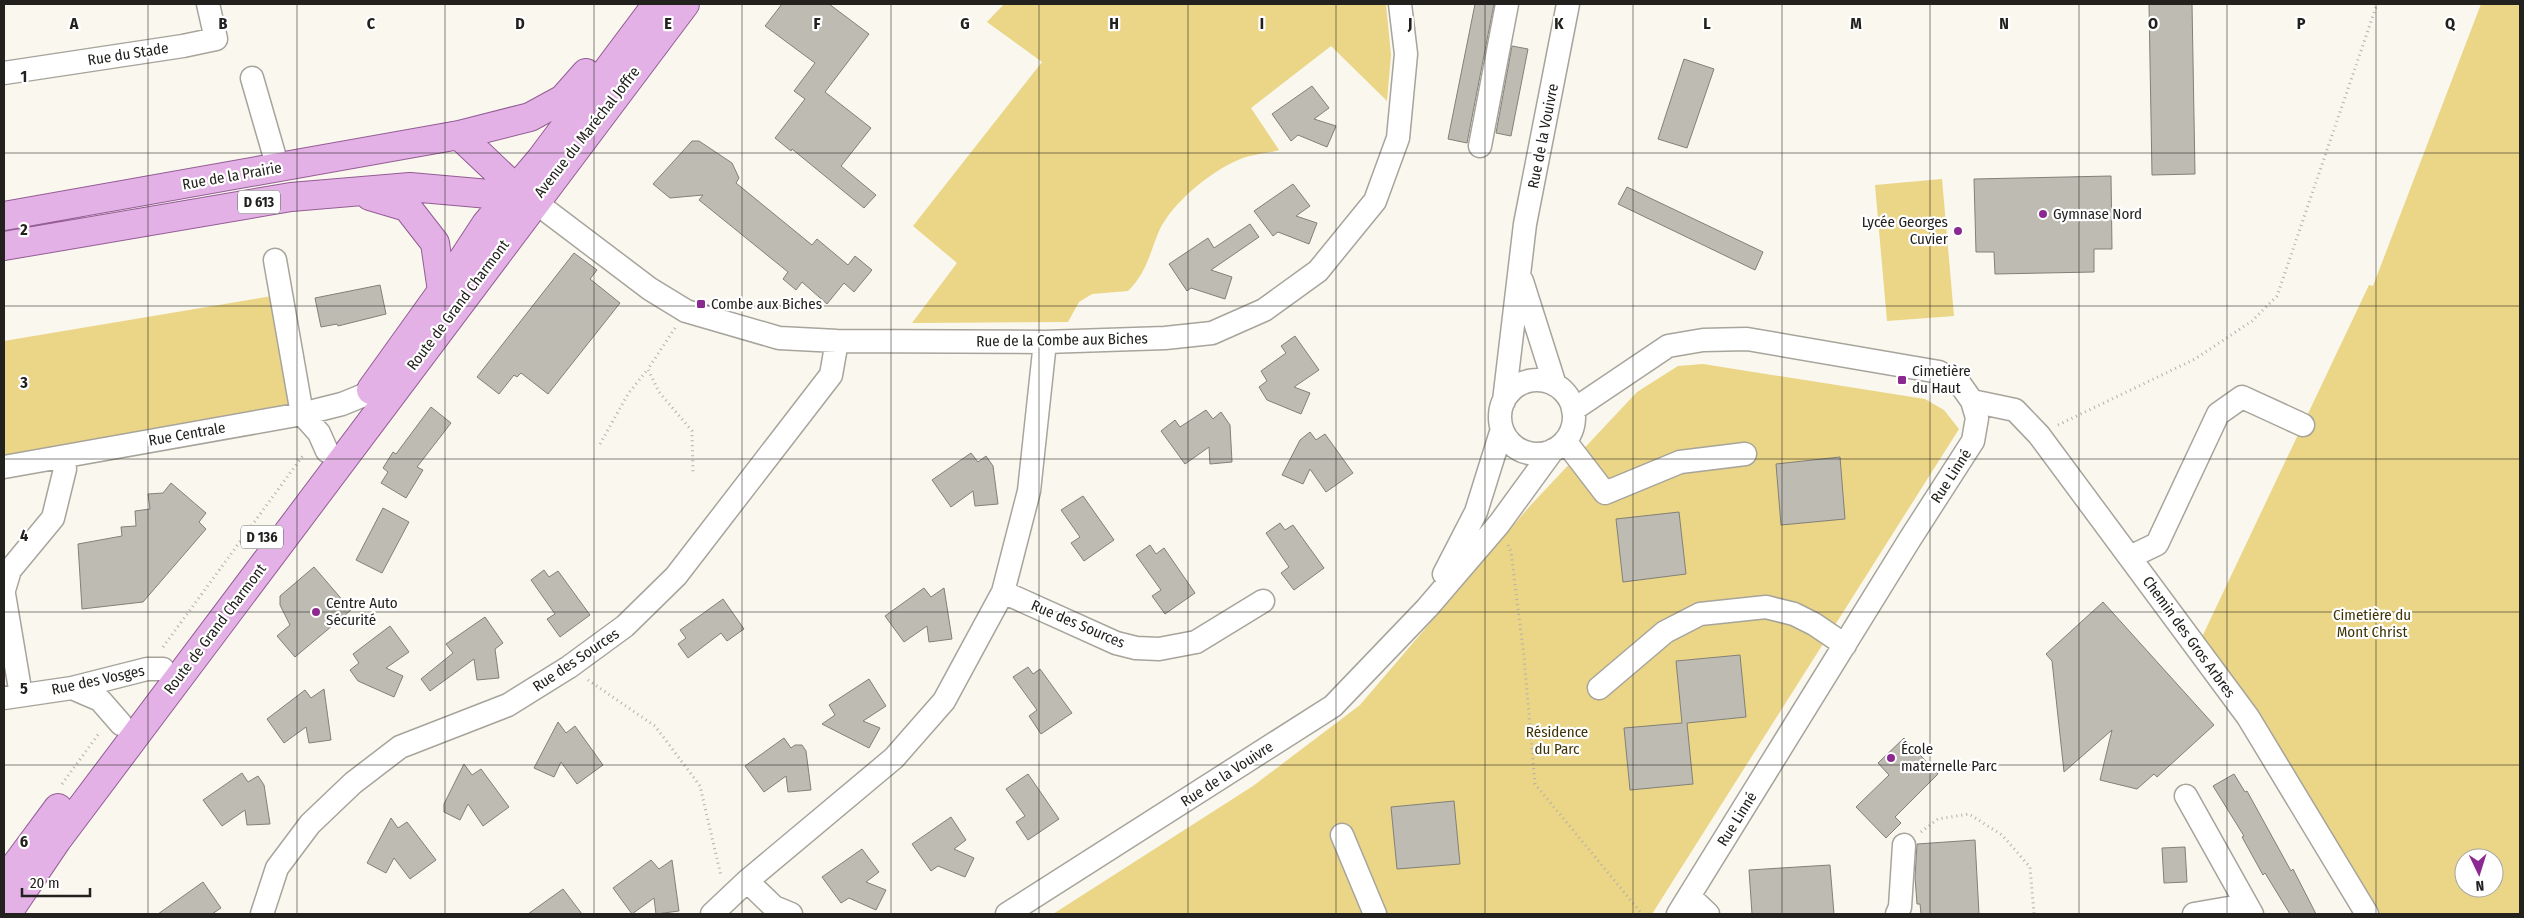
<svg xmlns="http://www.w3.org/2000/svg" width="2524" height="918" font-family="'Fira Sans Condensed',sans-serif">
<style>
.green{fill:#ebd586;fill-rule:evenodd}
.building{fill:#bdbbb2;stroke:#828078}
.lines{fill:none;stroke-linecap:round;stroke-linejoin:round}
.minor-casing{stroke:#a7a49c;stroke-width:25}
.major-casing{stroke:#945d95;stroke-width:30}
.path{stroke:#b2b1aa;stroke-width:3;stroke-dasharray:1 4;stroke-linecap:butt}
.minor{stroke:#fff;stroke-width:22}
.major{stroke:#e3b1e6;stroke-width:28}
.grid{fill:none;stroke:#22211e;stroke-width:1;stroke-opacity:0.55}
.poi-dot{fill:#8b2991;stroke:#fff;stroke-width:2}
.labels{text-anchor:middle;dominant-baseline:central;stroke-width:4.5;stroke-linejoin:round;paint-order:stroke}
.shield{fill:#fff;stroke:#646462;stroke-width:1}
.shield-label{font-size:14px;font-weight:bold;fill:#22211e}
.street-label{font-size:15px;fill:#22211e;stroke:#fff}
.poi-label{font-size:15px;fill:#22211e;stroke:#fff;text-anchor:start}
.park-label{font-size:15px;fill:#3f3405;stroke:#fff}
.grid-label{font-size:16px;text-anchor:middle;font-weight:bold;fill:#22211e;stroke:#fff;stroke-width:4.5;stroke-linejoin:round;paint-order:stroke}
</style>
<rect width="100%" height="100%" fill="#f9f7ee"/>
<path class="green" d="M1004,4H1386L1391,55L1387,101L1331,46L1251,108L1279,150C1266,154 1251,154 1238,160C1210,172 1172,203 1159,231C1149,255 1147,272 1128,291L1092,294L1079,302L1068,322L912,323L957,263L913,226L1042,62L987,22Z
M2481,4H2520V914H2376L2202,637L2369,285L2373,286ZM2464,858H2494V888H2464Z
M1942,179L1954,316L1887,321L1875,185Z
M272,296L291,404L4,455V341Z
M1703,364L1925,399L1944,410L1959,429L1652,914H1053L1253,786L1360,705L1529,507L1637,392L1678,366Z"/>
<path class="building" d="M782,4H829L869,34L825,92L871,128L841,166L876,195L864,208L792,149L791,151L775,138L805,99L794,91L815,63L765,26Z
M1475,4H1494L1467,143L1448,139Z
M2149,4H2192L2195,174L2152,175Z
M1512,46L1528,49L1511,136L1496,133Z
M1684,59L1714,69L1687,148L1658,139Z
M1312,86L1329,108L1314,119L1336,126L1327,147L1298,135L1291,141L1272,114Z
M692,141H699L732,163L739,178L736,183L812,245L817,239L848,265L855,256L872,270L854,292L844,283L827,304L802,282L796,290L783,279L788,272L699,200L703,195L670,198L653,184Z
M2111,176L2112,249H2094V272L1995,274L1994,252H1976L1974,179Z
M1293,184L1310,206L1296,216L1317,223L1309,244L1278,232L1273,236L1254,211Z
M1627,187L1763,252L1755,270L1618,204Z
M1250,224L1259,237L1211,270L1232,277L1225,299L1191,288L1187,291L1169,264L1208,238L1214,248Z
M574,253L597,270L590,279L620,303L548,394L521,373L517,377L514,375L499,394L477,377Z
M380,285L386,314L338,326L337,324L321,327L315,298Z
M1295,336L1319,370L1294,387L1310,393L1301,414L1267,400L1259,387L1267,381L1261,371L1286,353L1281,346Z
M431,407L451,423L417,467L423,470L406,498L381,483L388,472L383,468L393,452L396,454Z
M1206,410L1213,419L1221,412L1230,425L1232,462L1210,464L1209,447L1185,464L1161,431L1175,420L1180,427Z
M1310,432L1316,440L1325,434L1353,473L1326,492L1310,469L1303,484L1282,475L1300,440Z
M971,453L978,462L986,456L993,466L998,504L975,506L973,491L951,507L932,480Z
M1840,457L1845,519L1781,525L1776,464Z
M171,483L206,513L199,522L206,529L143,602L82,609L78,544L122,536L121,527L136,526L135,511L150,509L148,494L163,493Z
M1083,496L1114,540L1084,561L1071,543L1080,537L1061,510Z
M383,508L409,522L382,573L356,560Z
M1679,512L1686,574L1623,582L1616,519Z
M1280,523L1285,530L1293,525L1324,568L1294,590L1281,573L1289,567L1266,533Z
M1150,545L1156,554L1164,548L1195,593L1165,614L1152,596L1161,590L1136,555Z
M314,567L351,610L295,657L277,636L290,625L280,605V596Z
M544,570L549,577L558,571L590,615L560,637L547,619L555,614L531,580Z
M924,588L931,597L944,588L952,639L929,642L927,626L904,642L885,616Z
M723,599L744,629L727,641L721,633L688,658L678,644L686,638L680,630Z
M2103,602L2214,725L2157,777L2154,774L2137,789L2100,780L2112,730L2064,772L2052,661L2046,654Z
M485,617L503,643L495,649L499,678L477,680L474,659L430,691L421,679L453,653L446,644Z
M390,626L409,652L386,668L403,676L394,697L358,681L350,670L359,663L353,654Z
M1740,655L1746,717L1687,723L1693,784L1630,790L1624,728L1682,723L1676,661Z
M1028,667L1033,674L1040,669L1072,713L1041,734L1029,716L1037,710L1013,677Z
M869,679L886,706L863,721L880,728L869,748L822,724L835,715L829,705Z
M324,689L331,740L309,743L306,727L284,743L267,719L305,690L311,698Z
M558,722L566,733L575,726L603,765L577,784L561,762L554,777L534,768Z
M784,738L791,748L795,745H802L806,751L811,790L788,792L786,776L764,792L745,766Z
M1904,738L1938,774L1895,817L1901,823L1886,838L1856,807L1889,775L1878,763Z
M464,764L472,775L481,769L509,807L483,826L468,804L460,820L444,812V804Z
M242,773L248,782L258,776L264,785L270,824L247,825L245,810L222,826L203,800Z
M1028,774L1059,819L1028,840L1016,822L1025,816L1006,789Z
M2234,774L2245,792L2247,791L2291,871L2293,869L2316,914H2290L2265,873L2263,875L2242,837L2244,836L2213,786Z
M1454,801L1460,864L1397,869L1391,807Z
M951,817L966,840L954,849L974,858L965,877L938,866L931,871L912,844Z
M391,818L398,828L407,822L436,860L410,879L394,858L386,873L367,863Z
M1975,840L1979,914H1921L1920,904H1917L1915,877L1917,844Z
M2185,847L2187,882L2164,883L2162,848Z
M862,849L879,872L866,882L886,890L876,910L849,898L841,903L822,877Z
M651,860L659,869L672,860L679,911L656,914L654,898L632,914L613,888Z
M1830,865L1834,914H1752L1749,870Z
M203,882L221,908L212,914H158Z
M563,889L582,914H528Z"/>
<g class="lines">
<defs>
<path id="minor" d="M4,73L183,46L216,39L208,4
M252,78L278,168
M1480,146L1507,4
M535,202L650,289L686,311L779,338L837,341L1045,342L1165,338L1212,333L1264,310L1318,271L1375,201L1398,138L1406,54L1400,4
M275,260L302,414L319,433L327,451
M1522,281L1555,385
M1500 417a37 37 0 1 1 74 0a37 37 0 1 1-74 0Z
M1504,401L1525,224L1568,4
M1972,401L2015,410L2039,435L2248,717L2367,914
M1573,410L1668,346L1703,340L1747,339L1939,372L1960,384L1972,401L1977,418L1973,441L1910,539L1678,914
M1565,441L1605,493L1680,462L1745,454
M4,467L302,414L342,404L369,393
M2130,557L2157,544L2218,414L2242,397L2303,425
M1444,574L1476,512L1502,429
M4,590L10,570L53,518L65,469L61,457
M1003,592L1116,643L1136,648L1159,649L1196,642L1263,601
M4,594L21,695
M72,688L100,700L121,724
M1599,688L1665,632L1700,614L1766,607L1794,614L1814,624L1845,645
M4,698L72,688L147,669H163
M2186,796L2252,914
M1342,835L1375,914
M747,881L774,907L791,914
M1689,896L1708,914
M262,914L277,868L310,824L353,783L400,747L508,705L569,667L625,626L676,576L831,375L837,341
M712,914L747,881L894,758L944,701L1003,592L1029,491L1045,342
M1007,914L1333,706L1427,608L1499,524L1553,450
M1897,914L1900,907L1904,845
M2194,914L2246,905"/>
<path id="major" d="M459,135L516,189L527,197
M370,196L407,207L435,243L442,291
M4,216L459,135L530,117L563,99L586,73
M4,246L291,197L410,187L489,194L516,189
M371,390L442,291L486,224L541,159L657,4
M4,881L58,808
M7,914L57,840L685,4"/>
</defs>
<use href="#minor" class="minor-casing"/>
<use href="#major" class="major-casing"/>
<path class="path" d="M675,328L648,369L659,392L692,431L693,473
M2058,425L2195,359L2252,321L2277,296L2377,4
M600,444L628,394L648,369
M1508,545L1511,552L1524,657L1535,784L1642,914
M163,647L304,454
M588,680L655,726L700,786L721,876
M62,784L100,732
M1921,832L1938,819L1969,814L2002,835L2030,867L2034,914"/>
<use href="#minor" class="minor"/>
<use href="#major" class="major"/>
</g>
<path class="grid" d="M148,4V914M297,4V914M445,4V914M594,4V914M742,4V914M891,4V914M1039,4V914M1188,4V914M1336,4V914M1485,4V914M1633,4V914M1782,4V914M1930,4V914M2079,4V914M2227,4V914M2376,4V914M4,153H2520M4,306H2520M4,459H2520M4,612H2520M4,765H2520"/>
<g class="poi-dot">
<circle cx="2043" cy="214" r="5"/>
<circle cx="1958" cy="231" r="5"/>
<rect x="696" y="299" width="10" height="10" rx="2.5"/>
<rect x="1897" y="375" width="10" height="10" rx="2.5"/>
<circle cx="316" cy="612" r="5"/>
<circle cx="1891" cy="758" r="5"/>
</g>
<g class="labels">
<g class="shield">
<rect x="238" y="190.5" width="42" height="23" rx="4"/>
<rect x="241" y="525.5" width="42" height="23" rx="4"/>
</g>
<g class="shield-label">
<text x="259" y="202">D 613</text>
<text x="262" y="537">D 136</text>
</g>
<g class="street-label">
<text transform="translate(128 54) rotate(-9)">Rue du Stade</text>
<text transform="translate(587 132) rotate(-52)">Avenue du Maréchal Joffre</text>
<text transform="translate(1543 136) rotate(-79)">Rue de la Vouivre</text>
<text transform="translate(232 176) rotate(-10)">Rue de la Prairie</text>
<text transform="translate(458 305) rotate(-53)">Route de Grand Charmont</text>
<text transform="translate(1062 340) rotate(-1)">Rue de la Combe aux Biches</text>
<text transform="translate(187 434) rotate(-10)">Rue Centrale</text>
<text transform="translate(1951 476) rotate(-57)">Rue Linné</text>
<text transform="translate(1078 624) rotate(23)">Rue des Sources</text>
<text transform="translate(215 629) rotate(-53)">Route de Grand Charmont</text>
<text transform="translate(2189 637) rotate(54)">Chemin des Gros Arbres</text>
<text transform="translate(576 660) rotate(-34)">Rue des Sources</text>
<text transform="translate(98 680) rotate(-12)">Rue des Vosges</text>
<text transform="translate(1227 774) rotate(-33)">Rue de la Vouivre</text>
<text transform="translate(1737 819) rotate(-58)">Rue Linné</text>
</g>
<g class="poi-label">
<text x="2053" y="214">Gymnase Nord</text>
<text x="1948" y="222" text-anchor="end">Lycée Georges<tspan x="1948" dy="17">Cuvier</tspan></text>
<text x="711" y="304">Combe aux Biches</text>
<text x="1912" y="371">Cimetière<tspan x="1912" dy="17">du Haut</tspan></text>
<text x="326" y="603">Centre Auto<tspan x="326" dy="17">Sécurité</tspan></text>
<text x="1901" y="749">École<tspan x="1901" dy="17">maternelle Parc</tspan></text>
</g>
<g class="park-label">
<text x="2372" y="615">Cimetière du<tspan x="2372" dy="17">Mont Christ</tspan></text>
<text x="1557" y="732">Résidence<tspan x="1557" dy="17">du Parc</tspan></text>
</g>
</g>
<g class="grid-label">
<text x="74" y="29">A</text>
<text x="223" y="29">B</text>
<text x="371" y="29">C</text>
<text x="520" y="29">D</text>
<text x="668" y="29">E</text>
<text x="817" y="29">F</text>
<text x="965" y="29">G</text>
<text x="1114" y="29">H</text>
<text x="1262" y="29">I</text>
<text x="1410" y="29">J</text>
<text x="1559" y="29">K</text>
<text x="1707" y="29">L</text>
<text x="1856" y="29">M</text>
<text x="2004" y="29">N</text>
<text x="2153" y="29">O</text>
<text x="2301" y="29">P</text>
<text x="2450" y="29">Q</text>
<text x="24" y="82">1</text>
<text x="24" y="235">2</text>
<text x="24" y="388">3</text>
<text x="24" y="541">4</text>
<text x="24" y="694">5</text>
<text x="24" y="847">6</text>
</g>
<rect width="2524" height="918" fill="none" stroke="#22211e" stroke-width="10"/>
<g transform="translate(2479 873) rotate(176)"><circle r="24" fill="#ffffff" stroke="#a7a6a5"/>
<path d="M0-4L9 19L0 12L-9 19Z" fill="#8b2991"/>
<text y="-8" font-size="14" font-weight="bold" text-anchor="middle" fill="#22211e">N</text>
</g>
<path d="M22 888v8h68v-8" fill="none" stroke="#22211e" stroke-width="2.5"/>
<text x="30" y="888" font-size="15" fill="#22211e" stroke="#ffffff" stroke-width="4" paint-order="stroke">20 m</text>
</svg>
